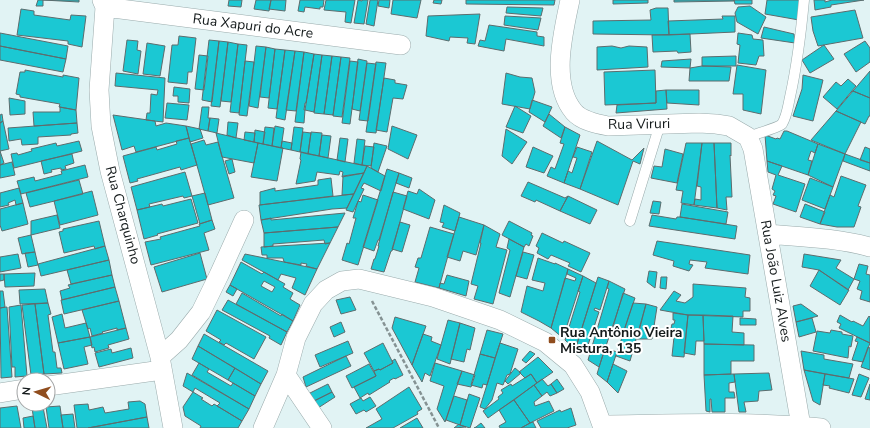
<svg xmlns="http://www.w3.org/2000/svg" width="870" height="428" font-family="'Nunito Sans',sans-serif">
<style>
.building{fill:#1bc8d3;stroke:#5d6c6d;fill-rule:evenodd}
.lines{fill:none;stroke-linecap:round;stroke-linejoin:round}
.service-casing{stroke:#9aabac;stroke-width:11}
.minor-casing{stroke:#9aabac;stroke-width:20}
.path{stroke:#859293;stroke-width:2.5;stroke-dasharray:4 2;stroke-linecap:butt}
.service{stroke:#fff;stroke-width:10}
.minor{stroke:#fff;stroke-width:19}
.poi-dot{fill:#904d1e;stroke:#fff;stroke-width:1.5}
.labels{text-anchor:middle;dominant-baseline:central;stroke-width:4;stroke-linejoin:round;paint-order:stroke}
.street-label{font-size:14px;fill:#141a1b;stroke:#fff}
.poi-label{font-size:14px;font-weight:bold;fill:#141a1b;stroke:#fff;text-anchor:start}
</style>
<rect width="100%" height="100%" fill="#e1f3f4"/>
<path class="building" d="M38,0H79V2L43,0V6H36Z
M229,0H242L241,7L228,6Z
M256,0H271L269,11L254,9Z
M271,0H286L285,11L269,9Z
M300,0H324L323,7H320V9L305,7L304,12L298,11Z
M326,0H355L351,23L345,22L346,12L324,10Z
M358,0L362,1V0H368L364,24L354,23Z
M370,0H378L374,26L366,24Z
M379,0H390L389,8L378,6Z
M393,0H421L417,18L391,14Z
M434,0H442L441,4L433,3Z
M466,0H555L554,5L466,4Z
M613,0H648V3L613,4Z
M674,0H734V1L674,2Z
M734,0H752V4H735Z
M767,0H802L799,20L765,14Z
M814,0H825V2L832,0H864L831,5V7L815,10Z
M750,6L766,17L758,34L737,22L735,13L738,7Z
M507,7L543,8L541,16L506,13Z
M656,8H668L669,35L593,34V21L651,20L650,10Z
M21,9L34,11V15L70,20L71,15L86,16L82,47L68,44V41L17,35Z
M855,10L863,38L818,46L813,31L811,17Z
M480,14L475,44L467,43L468,38L450,37L449,41L426,36L428,16Z
M505,16L541,18L538,30L504,25Z
M722,16H735V32L669,35L668,21L723,19Z
M489,25L537,32V36L544,37V46L506,39L504,51L478,46L480,40L485,41Z
M764,27L794,34L795,43L761,38Z
M0,33L68,46L66,59L0,46Z
M738,33L752,35L753,39L763,40L764,56H759L756,65L738,63L740,45L737,44Z
M690,34L691,52L678,53L677,51L653,52L652,35Z
M179,36L196,38L192,72H188L187,84L168,82L172,45H178Z
M127,40L138,41L137,50L141,51L138,74L123,71Z
M209,40L219,41L212,102L202,100Z
M219,41L228,42L220,107L211,106Z
M865,41L870,48V62L856,72L844,54Z
M228,42L238,44L231,102L221,101Z
M147,43L165,46L160,76L143,74Z
M238,44L247,45L239,113L230,112Z
M824,45L834,59L810,73L802,60Z
M0,46L66,59L63,72L0,60Z
M256,46L266,47L258,108L249,106Z
M612,46L621,48L629,46L647,47L648,67L597,70V47Z
M266,47L275,49L269,98L260,97Z
M275,49L285,50L277,109L268,108Z
M285,50L295,51L285,120L276,118Z
M295,51L304,52L296,111L286,110Z
M304,52L314,54L306,103H305L304,110H305L304,123L295,122Z
M314,54L322,55L314,112L305,110Z
M199,55L208,56L204,90L195,89Z
M322,55L332,56L324,114L314,113Z
M332,56L341,57L333,115L324,114Z
M736,56V66H702V57Z
M341,57L350,58L342,117L333,116Z
M358,59L367,61L360,111L352,109Z
M691,59L690,68L661,67L662,61Z
M245,61L254,62L247,116L239,115Z
M350,61L358,62L350,124L342,123Z
M376,62L386,63L376,133L366,132Z
M367,63L376,64L368,121L359,120Z
M737,65L766,70L761,114L743,110V94H733Z
M702,66L731,67L729,81H689L690,68Z
M25,70L63,77V75L79,78L76,110L59,107L60,104L20,97V95L16,94L20,72H25Z
M655,70L656,103L605,105L604,72Z
M870,71V98L853,91Z
M116,73L165,78L163,122L146,120L147,113H150L151,94L157,95L158,90L115,86Z
M506,73L520,77L532,78L535,92L530,109L502,104Z
M803,75L823,80L813,121L793,116L802,89Z
M384,78L395,80V83L407,85L403,99L393,98L387,132L376,130Z
M848,79L856,86L837,109L823,97L836,82L841,86Z
M174,87L190,89L189,103L178,102V96H173Z
M666,90H699V105L667,103Z
M666,90L667,109L616,113L617,105L656,103V91Z
M853,91L870,98V116H869L865,124L836,111Z
M9,98L25,101V114L10,115Z
M532,100L552,107L545,122L529,112Z
M167,103L189,105L187,120L165,118Z
M515,106L531,116L523,133L506,127Z
M60,107L76,110L77,123L34,126L33,112H60Z
M202,107H209L208,118H210L208,131L199,129Z
M836,111L861,122L845,154L811,140Z
M2,114L3,121L0,123V115Z
M549,114L565,127L561,138L543,126Z
M113,115L155,121L156,126L166,123L186,126L189,138L136,152L134,146L122,150Z
M210,118L219,119L217,133L208,131Z
M3,121L9,149L0,151V123Z
M228,122L238,123L236,138L227,135Z
M77,123L78,133L71,134V135L38,137V144L22,145L21,139L9,141L8,128Z
M186,126L200,129L203,138L190,142Z
M275,126L284,128L281,148L272,146Z
M392,126L417,135L408,159L388,149Z
M265,127L274,128L272,146L263,144Z
M294,127L303,128L300,152L291,150Z
M565,127L580,135L564,183L547,176L551,167L555,169L564,144L560,143Z
M506,129L527,142L512,164L502,156Z
M255,130L265,132L263,144L254,142Z
M784,131H787L818,144L815,153L811,151L808,160L812,161L808,175L767,161L765,135L776,139L777,138L780,139Z
M245,132L255,133L254,142L244,140Z
M303,132L311,133L308,154L300,152Z
M311,132L322,133L319,156L308,154Z
M216,133L258,143L254,163L222,157Z
M322,135L331,136L328,158L319,156Z
M189,138L197,165L181,170L180,167L137,179L138,181L130,183L123,156L156,147L157,150L177,144L176,141Z
M340,138L348,139L345,162L337,160Z
M357,139L365,140L362,165L354,163Z
M204,140L206,145L218,142L234,198L208,205L191,144Z
M79,141L82,151L14,168L11,154L17,153L18,155L32,151L31,149L56,143L57,146Z
M282,141L292,143L291,150L281,148Z
M597,141L632,160L644,148L640,164L633,161L618,205L580,189Z
M258,143L283,148L277,181L251,177Z
M374,143L387,146L378,172L371,168Z
M686,143H702L694,205L681,203L683,191L676,190Z
M702,143H714L717,208L694,205L695,199L701,200V187L697,186Z
M714,143H731V156L730,155L732,197H726L727,210L717,208Z
M818,144L845,154L833,187L808,175Z
M365,146L374,147L371,166L362,165Z
M533,147L553,156L544,173L526,167Z
M577,147L592,152L580,189L564,183L568,171L572,173L577,158L573,157Z
M865,147L870,149V163L860,160Z
M665,149L683,154L677,183L651,178L654,166L662,167Z
M0,151L4,163L0,165Z
M301,152L356,164L367,166L364,173L342,177L343,172L340,171L339,175L317,172L315,181L296,184L301,160L300,159Z
M72,154L74,163L65,166L66,169L61,170V168L51,170L52,172L44,174L41,161Z
M845,154L870,163V171L843,161Z
M232,159L235,172L229,174L225,161Z
M767,161L782,166L778,175L805,184L796,212L773,204L776,196L773,195L775,191L772,189L776,175L768,172Z
M12,162L15,175L0,178V165Z
M85,165L88,177L21,194L17,181L34,177L35,181L62,174L61,171Z
M367,166L385,176L381,191L364,183L361,188L364,189L353,212L346,210Z
M387,169L399,173L379,240H378L374,251L363,247Z
M185,172L192,196L184,198L183,196L149,204L150,207L137,210L131,187Z
M364,173L354,194L342,195L343,176Z
M399,173L412,178L409,188L396,183Z
M841,176L866,185L858,206L861,207L854,227H837L820,224L830,195L834,197Z
M331,178L333,196L260,205V192L275,188V191L318,185V180Z
M810,178L833,187L825,209L802,200Z
M79,180L83,194L30,207L26,193Z
M528,182L565,198L568,196L560,211L536,200L535,202L521,196Z
M19,188L23,203L16,205L15,200L8,203L9,205L0,207V193Z
M419,189L435,200L429,219L403,209L408,191L417,194Z
M92,191L98,215L60,225L54,201Z
M393,192L407,196L392,251H391L384,272L371,269L374,259H375L379,246H378Z
M205,193L212,220L200,224L192,196Z
M354,194L347,208L332,209L261,220L259,205Z
M363,195L378,200L358,265L342,260L347,243L349,244L356,218H353L358,201L361,202Z
M568,196L597,210L590,224L560,211Z
M191,199L198,223L157,234L158,235L144,239L137,210L162,204L163,206Z
M653,201L661,202L659,214L650,213Z
M23,203L28,224L2,231L0,225V209Z
M682,204L728,212L726,224L680,217Z
M805,204L825,212L820,224L800,217Z
M444,205L460,213L455,231L442,227L444,223L440,222Z
M345,213L338,227L264,233L261,220L271,218V220Z
M57,215L60,228L31,235V221Z
M652,215L676,219L677,217H680L737,226L735,239L649,226Z
M459,217L484,225L476,255L463,251L460,261L447,257Z
M212,220L215,229L204,233L209,250L151,265L145,242L161,239L160,237L200,226L199,224Z
M99,221L105,246L95,249L94,246L64,253L59,232L63,231V229Z
M509,221L532,233L531,235L533,236L529,246L526,244L524,247L502,235Z
M400,222L410,225L402,252L392,249Z
M484,225L500,234L496,247L507,250L493,304L474,299L478,286L471,284L481,243H480Z
M338,227L330,243L325,244L324,240L273,244V246L264,247V233Z
M430,227L454,234L439,288L415,282L419,268L415,267L418,258H421Z
M542,233L563,243L564,241L590,253L581,272L568,266L570,263L551,255L548,259L537,253L539,248L536,246Z
M31,235L35,252L22,254L18,238Z
M509,239L524,247L510,297L499,293L510,250L507,248Z
M657,241L750,255L748,274L705,268L707,262L690,260L689,264L693,265L689,271L673,266L674,261L653,255Z
M330,243L317,269L306,266L307,264L301,263V265L284,262L283,258H267V255H262L261,247Z
M105,246L109,260L41,276L38,264Z
M35,252L38,265L28,267L25,253Z
M523,252L534,255L527,279L516,276Z
M200,253L207,279L162,292L154,267Z
M18,254L21,268L0,272V257Z
M245,254L284,262L317,269L305,295L292,288L296,278L281,274L278,280L242,260Z
M804,254L841,260L836,268L854,279L848,290L819,270L802,267Z
M538,258L555,264V263L568,269L551,328L539,321L521,312L527,286L543,291L545,283L532,280Z
M109,260L112,275L71,284L67,270Z
M241,262L262,274L264,272L285,284L283,287L293,293L290,299L300,305L293,321L230,285ZM264,281L275,287L272,292L261,286Z
M859,264L868,266L866,274L870,275V302L860,299L862,291L857,289L860,281L854,279Z
M568,269L583,276L563,338L551,328L565,278L575,281L576,278L567,274Z
M819,270L849,290L840,305L810,286Z
M649,271L657,272L655,288L647,282Z
M35,273L34,286L5,287L4,274Z
M0,274H4V280L0,281Z
M112,275L115,287L62,300L60,291L70,288L68,285Z
M447,275L469,281L466,296L439,288L440,283L444,284Z
M583,276L596,283L575,350L565,340L580,292L578,291Z
M598,277L609,281L600,310L595,308L594,310L599,312L586,351L576,347Z
M661,277H667L666,289L660,288Z
M609,281L625,289L599,367L588,360L609,289L607,288Z
M693,284L746,288L745,297L750,298V311H743V317L688,315L660,310L674,291L681,295L676,301L685,303L693,297Z
M230,285L237,289L233,296L226,292Z
M115,287L119,301L64,314L61,300Z
M45,289L48,303L20,304L19,290Z
M0,291H3L5,307L0,308Z
M242,293L281,316L282,314L293,321L287,332L236,304Z
M623,293L635,298L624,330L613,327Z
M350,297L356,310L341,314L336,300Z
M228,300L287,332L281,345L269,338L270,336L222,310Z
M119,301L126,328L117,330V328L102,332L103,333L92,336L90,328L88,329L82,310Z
M48,303L51,314L48,315L53,352H55L57,368H61L62,373L44,374L35,304Z
M633,303L646,304L630,361L616,356Z
M35,304L44,374L31,375L22,305Z
M646,304L657,307L652,339H637Z
M801,304L818,316L796,322L793,306Z
M21,305L27,376L15,377V367H12L9,307Z
M7,307L12,377L1,378L0,308Z
M217,310L266,337L254,359L226,343L224,345L219,342L221,340L206,331Z
M673,313L688,315L684,357L672,356L674,337L668,336L669,328H671L672,324H674L675,320H673Z
M62,314L65,328L86,323L90,337L58,343L52,317Z
M688,315H703L704,341H696L695,355L684,353Z
M703,315L733,316L732,332L744,333V345L704,344Z
M840,315L852,322L853,321L863,326L869,316L870,317V343L839,328L841,324L837,322Z
M395,317L426,326L412,365L392,328Z
M740,318L756,319V325H740Z
M812,318L816,332L799,337L796,322Z
M448,320L460,323L450,364L437,359Z
M341,322L345,332L334,337L330,327Z
M460,323L475,328L470,350L467,349L464,362L451,359Z
M126,328L129,339L108,345L109,348L95,352L94,347L92,348L90,337Z
M487,330L503,334L495,358L480,354Z
M831,330L842,332V334L853,336L851,347L849,346L848,358L813,351L817,331L830,333Z
M204,334L268,371L261,384L198,346Z
M423,334L432,337L431,341L441,345L430,376L425,373L422,382L412,365Z
M90,337L92,345L84,347L88,364L64,369L58,343Z
M857,337L870,343L863,362L852,360L858,342L855,341Z
M348,341L353,353L320,367L315,355Z
M383,343L393,363L380,370L379,369L374,371L364,353Z
M500,343L518,349L510,374L507,375L503,385L497,383L492,400L485,409L480,407Z
M704,344L754,345V361H731V374L704,375Z
M198,346L235,368L228,380L192,359Z
M868,347L870,348V370L861,367Z
M131,348L133,358L99,367L95,353L111,349L112,353Z
M605,348L617,352L607,382L597,374Z
M530,351L535,354L526,363L522,360Z
M801,351L824,355V359L853,364L849,378L804,370Z
M480,354L495,358L487,385L483,384L482,388L471,385Z
M346,356L351,366L306,387L303,377Z
M538,357L553,372L537,383L531,374L525,378L519,372Z
M395,359L403,375L395,379L394,378L389,381L390,382L369,395L368,393L360,398L354,387L376,376L374,371L379,369L380,370L393,363L392,361Z
M199,363L209,369L207,372L231,386L233,383L255,396L249,409L192,375Z
M435,363L462,371L445,422L437,409L444,386L430,381Z
M369,364L376,376L352,388L346,376Z
M613,364L627,371L618,393L607,382Z
M235,368L261,384L255,396L228,380Z
M515,368L521,373L508,384L505,381Z
M804,370L825,374L820,405L813,401Z
M462,371L475,375L471,387L457,384Z
M187,373L249,409L242,421L217,406L220,403L195,388L193,392L183,386Z
M769,373L772,390L759,391L758,401L744,402L746,412H739L734,374Z
M531,374L537,383L488,418L483,411L499,399L498,397L503,393L501,390L511,384L512,386Z
M734,374L735,382L729,383V392H734L735,398H725V412H712L711,399H710V412L706,411L704,375Z
M825,374L854,379L849,393L829,388L830,386L823,385Z
M859,374L869,378L861,397L852,395Z
M542,379L548,386L551,384L557,393L550,396L547,392L542,396L534,385Z
M557,379L564,389L557,393L551,384Z
M328,384L332,392L314,401L310,393Z
M870,384V400L865,399Z
M534,385L542,396L534,402L535,406L549,401L554,411L530,423L514,400Z
M409,387L422,409L417,412L418,414L393,428H366L382,419L376,409Z
M193,392L203,398L201,399L212,406L214,404L242,421L238,428H200L201,426L185,416L183,407Z
M332,392L335,397L318,408L314,401Z
M469,394L480,398L470,428L460,425Z
M454,396L467,400L460,425L446,420Z
M370,397L376,406L366,412L364,410L356,414L350,404L361,398L363,401Z
M514,400L530,423L521,428H500L499,426L506,422L499,410Z
M140,401L145,404L147,417L88,428H77L74,405L88,404L89,410L103,407L105,413L129,409L128,402Z
M17,406L21,428H0V408Z
M60,406L63,428H49L46,407Z
M43,407L47,428H35L32,408Z
M571,408L576,425L567,428H541L537,421L560,410L561,412Z
M73,414L75,428H63L61,415Z
M33,416L35,428H24L23,418Z
M147,417L149,428H88Z
M417,418L423,428H400Z
M533,422L536,428H521L530,423Z
M481,423L485,428H474L476,427Z
M459,424L460,425L466,427L454,428Z"/>
<g class="lines">
<defs>
<path id="service" d="M748,137C755,134 778,128 782,124C787,116 788,106 790,97C797,65 801,33 804,0
M630,221L660,124"/>
<path id="minor" d="M102,0L105,7L99,90L101,126L110,171L160,357L173,428
M570,0C563,33 550,84 574,112C582,121 597,124 608,126L699,123L716,124L729,126L748,137L753,149L801,426
M105,7L401,45
M768,234C802,237 837,238 870,247
M160,357L179,340L201,312L219,275L244,220
M286,375L322,428
M48,386L162,370
M0,393L24,389
M263,428L286,375L296,338L313,304L326,290L342,281L359,279L433,297L500,320L545,342L573,365L590,392L602,425C675,424 749,421 821,428"/>
</defs>
<use href="#service" class="service-casing"/>
<use href="#minor" class="minor-casing"/>
<path class="path" d="M372,301L439,428"/>
<use href="#service" class="service"/>
<use href="#minor" class="minor"/>
</g>
<rect class="poi-dot" x="548" y="336" width="8" height="8" rx="2"/>
<g class="labels">
<g class="street-label">
<text transform="translate(253 26) rotate(7)">Rua Xapuri do Acre</text>
<text transform="translate(639 124) rotate(-1)">Rua Viruri</text>
<text transform="translate(123 215) rotate(75)">Rua Charquinho</text>
<text transform="translate(776 281) rotate(80)">Rua João Luiz Alves</text>
</g>
<g class="poi-label">
<text x="560" y="332">Rua Antônio Vieira<tspan x="560" dy="16">Mistura, 135</tspan></text>
</g>
</g>
<g transform="translate(36 392) rotate(275)"><circle r="19" fill="#ffffff" stroke="#a1a3a4"/>
<path d="M0-3L7 15L0 10L-7 15Z" fill="#904d1e"/>
<text y="-6" font-size="11" font-weight="bold" text-anchor="middle" fill="#141a1b">N</text>
</g>
</svg>
